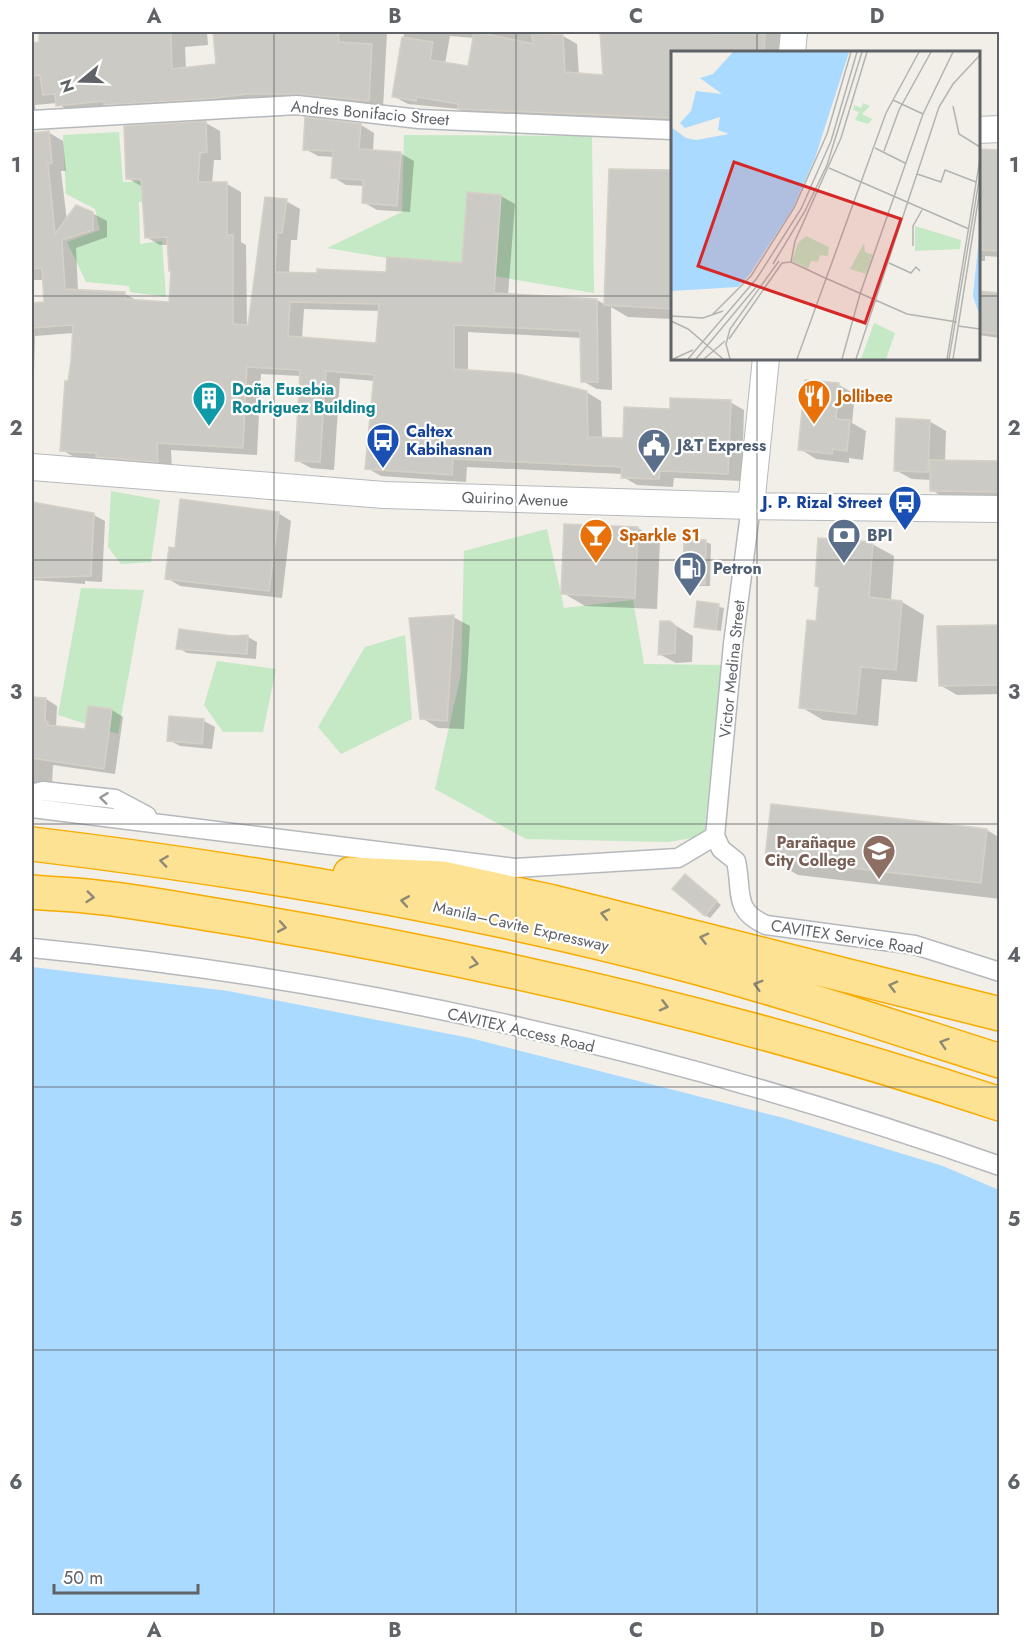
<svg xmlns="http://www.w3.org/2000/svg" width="1031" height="1647" font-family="Jost,sans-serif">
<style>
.green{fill:#c5e8c5}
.water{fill:#aadaff}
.shadow{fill:#0003;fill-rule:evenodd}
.building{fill:#cccac5;stroke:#d6d1c6;stroke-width:1.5;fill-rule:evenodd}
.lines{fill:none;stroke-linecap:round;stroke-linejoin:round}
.street-casing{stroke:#b5b8bc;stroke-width:21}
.secondary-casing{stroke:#b6babf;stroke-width:28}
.highway-casing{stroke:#f9ab00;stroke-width:36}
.street{stroke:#fff;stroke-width:18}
.secondary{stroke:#fff;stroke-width:26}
.highway{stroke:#fde293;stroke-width:33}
.oneway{stroke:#979a9d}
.oneway2{stroke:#8e8975}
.grid{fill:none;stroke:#5f6368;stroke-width:1.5;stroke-opacity:0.55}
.labels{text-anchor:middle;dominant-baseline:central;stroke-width:4.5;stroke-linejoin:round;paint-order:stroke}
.street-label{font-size:16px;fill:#5f6368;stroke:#fff}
.culture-label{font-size:16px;font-weight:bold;fill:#0d838f;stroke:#fff;text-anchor:start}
.food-label{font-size:16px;font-weight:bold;fill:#c56008;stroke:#fff;text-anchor:start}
.transit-label{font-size:16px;font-weight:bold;fill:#164399;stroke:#fff;text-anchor:start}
.service-label{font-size:16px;font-weight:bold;fill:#4e5e75;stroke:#fff;text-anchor:start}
.education-label{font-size:16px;font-weight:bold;fill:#785e54;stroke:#fff;text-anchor:end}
.inset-road{fill:none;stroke:#b3b3b1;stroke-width:1.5}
.view{fill:#d62828;fill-opacity:0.15;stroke:#d62828;stroke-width:3}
.inset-edge{fill:none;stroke:#5f6368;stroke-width:3}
.neatline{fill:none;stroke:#5f6368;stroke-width:2}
.grid-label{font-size:20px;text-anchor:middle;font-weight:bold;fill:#5f6368}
</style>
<rect width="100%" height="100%" fill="#f1efe8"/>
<path class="green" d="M119,132L123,182L161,181L162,200L139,202L140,244L162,241L166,297L130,292L129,286L86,282L67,242L100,230L95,209L66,194L63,135Z
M404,135L592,136L594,293L327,248L402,212Z
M111,491L160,500L151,562L121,564L108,547Z
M547,529L564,608L633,600L644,664L722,665L704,836L668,842L526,839L435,789L461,674L464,551Z
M81,588L144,590L118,734L58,715Z
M405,635L412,719L341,754L318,727L365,647Z
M217,661L276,669L263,732H223L204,705Z"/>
<path class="water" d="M32,967L228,991L470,1038L784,1118L943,1166L999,1190V1615H32Z"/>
<path class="shadow" d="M40,32H207L208,45L185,47L186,69L217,66L214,32H539V35L563,36L577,44L579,75L604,76L602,35L591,32H780L779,52H672V125L473,117L459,109L408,104L393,96L404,34L387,33L383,109L72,113L57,103L35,105L36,114L32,115V45L41,44ZM450,36L474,38L469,68L445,64Z
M206,123L220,131L221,160H214L212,184H227L241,192V242L246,245L247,327H250L266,198L286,201L300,209L297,240H291L289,273H387L463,265L501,196L515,204L508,295L597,300L606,305L610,171H672V319L628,317L611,307L612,390L597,389L582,381V338L468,332V372L586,392L601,401L602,439L624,440L671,410L730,402L744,410L742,481L674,478L673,487L637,485L623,477V474L467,467L466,482L381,476L367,468L375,381L340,378L334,470L311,468L296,460L301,376L261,374L257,455L171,450L172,469L112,464L103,460L76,458L62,450L74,333L35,336L32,448V305L45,304L44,280H32V134L48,132L63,141L66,171H61L67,221L92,213L107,221V237L76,248L78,291L125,294L138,301L171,303L172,271L169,245H160L146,237L143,187L127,178ZM304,309L380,311L377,344L302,338Z
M361,125L374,133L373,151L400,153L414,161L410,212L377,210L363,202L364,186L346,185L333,177L334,157L318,156L305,149Z
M978,149L1000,151V257L985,256V261H978Z
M978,293L1000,294V338L978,335Z
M839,385L855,394L852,423L866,431L863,460L849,458V463L816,459L800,449Z
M929,421L946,431L945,462L1000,463V499H946L932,490V480L912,479L895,470Z
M32,502L94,515L105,521L102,582L85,581V584L32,580Z
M278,513L291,521L282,598L180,586L167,578L177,549Z
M565,525L638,528L660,541L657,609L585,606L563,593Z
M686,541L706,542L711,544L710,586H690L685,583Z
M872,544L894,556L891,601L902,602L924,615L917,682L882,679L878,726L823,720L801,707L817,623L820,588L816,586Z
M698,603L724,608L721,631L696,626Z
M453,617L470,626L464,729L438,728L422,718Z
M670,622L693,636L692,662L676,663L659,654Z
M1000,626V694L957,695L940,685L939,627Z
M180,630L248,637L257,642L256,659L187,653L178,648Z
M32,698L46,699L57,706L56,727L87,730L112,710L123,717L115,774L53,765L52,786L32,787Z
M204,721L215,727L212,749L180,746L169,740Z
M987,830L1000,838V899L798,875L766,857Z
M690,879L721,905L710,918L705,915Z"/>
<path class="building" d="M39,32H171L172,69L216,64L213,32H338L339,42L372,44L369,101L298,94H248L206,99L104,105V101L56,106L55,94L43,95L40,75L32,76V43L39,42Z
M474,32H487V34L533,44L532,33L563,35L565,72L603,75L600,32L765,34L764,52H672V118L458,109V104L417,97L416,101L392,97L402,37L433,42L430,60L468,66Z
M305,117L361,124L359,149L401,152L397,206L362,203L363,180L331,178L333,151L303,150Z
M206,121L207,152L200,153L198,182H227V235H233V324L248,325L265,197L287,199L282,233L277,232L275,272L317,273V269L386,272L387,257L462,263L467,192L501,195L494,293L597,299L598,382H581L580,331L454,325V369L514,373L587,391L588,437L623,438L624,407L670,409V398L731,400L728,474L660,471L659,479L621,478L622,467L453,459L452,475L365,469L374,375L326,371L320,462L295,461L300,370L247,367L243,448L157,443L158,462L96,457V453L60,451L65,381H68L71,361L73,325L32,328V303L44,302L42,268L32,269V133L49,131L52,163L48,164L55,234L76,205L93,212V230L62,240L65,289L125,292V299L169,302L171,271H169L167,237L145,238L141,179H126L124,126ZM290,302L379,304L376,343L288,336Z
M978,149L999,150V251L982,250L983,242H978Z
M609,169L672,170V309L604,305Z
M978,291L999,293V334L978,332Z
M805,380L839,383L836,419L850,420L847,451L833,449L832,454L798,450Z
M896,418L930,420L928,472L894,471Z
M930,460L999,461V492L930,491Z
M180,499L279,512L269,591L165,579L169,547L175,548Z
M32,502L94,513L91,576L32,578Z
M564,524L638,527L635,598L561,594Z
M818,538L873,542L869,597L902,601L896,670L861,667L856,714L799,708L807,620L816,621L819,587L815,586Z
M684,539L706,540L705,584H683Z
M697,601L719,604L716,630L694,627Z
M454,615L447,721L420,719L409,618Z
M660,621H670L676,626L675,653L658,655Z
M999,625V685L939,686L937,626Z
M179,629L231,636L248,635L247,654L176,649Z
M32,697L46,698L45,721L48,722V725L85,729L88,706L112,709L104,769L32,758Z
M169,716L204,719L202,744L167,741Z
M771,804L987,829L981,883L765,858Z
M685,874L717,901L705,916L672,889Z"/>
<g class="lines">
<defs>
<path id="street" d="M32,120L297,105L419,119L672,130
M32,794L43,791L115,799L147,816
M32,808L515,868L678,858L715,836
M715,836L721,849L736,861C743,892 732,910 766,925L915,945L1000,972
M715,836L733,644L751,506
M32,948C360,980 688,1056 1000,1166"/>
<path id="secondary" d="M792,52L794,32
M978,130L1000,129
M32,467L384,495L751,506L1000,509
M751,506L766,358"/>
<path id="highway" d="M32,844C249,870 467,907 680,963C787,991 893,1027 1000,1061
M350,874L442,878L553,902L1000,1014
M32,892C50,894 68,894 86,896C129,900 172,908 215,915C482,958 742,1019 1000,1104"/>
</defs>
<use href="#street" class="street-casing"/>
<use href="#secondary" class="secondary-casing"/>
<use href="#highway" class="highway-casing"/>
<use href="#street" class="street"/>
<use href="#secondary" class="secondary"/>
<use href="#highway" class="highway"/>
</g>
<defs><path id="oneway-chevron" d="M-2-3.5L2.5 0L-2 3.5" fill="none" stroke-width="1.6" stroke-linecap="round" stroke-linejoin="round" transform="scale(1.5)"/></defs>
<use class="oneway" href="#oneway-chevron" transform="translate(104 798) rotate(-173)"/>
<g class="oneway2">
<use href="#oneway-chevron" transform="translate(164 861) rotate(-172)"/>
<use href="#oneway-chevron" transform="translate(90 897) rotate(6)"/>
<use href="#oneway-chevron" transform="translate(405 901) rotate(-170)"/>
<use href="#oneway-chevron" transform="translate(605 914) rotate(-167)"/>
<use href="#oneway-chevron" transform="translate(282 927) rotate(10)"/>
<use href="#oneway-chevron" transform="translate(704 938) rotate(-166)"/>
<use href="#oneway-chevron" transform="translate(474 963) rotate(12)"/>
<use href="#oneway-chevron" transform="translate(758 985) rotate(-164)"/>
<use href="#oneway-chevron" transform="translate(893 986) rotate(-166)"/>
<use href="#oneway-chevron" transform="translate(664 1006) rotate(14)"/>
<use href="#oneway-chevron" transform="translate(944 1043) rotate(-162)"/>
</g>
<path class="grid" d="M274,32V1616M516,32V1616M757,32V52M32,296H672M978,296H1000M757,358V1616M32,560H1000M32,824H1000M32,1087H1000M32,1350H1000"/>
<defs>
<symbol id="restaurant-pin" viewBox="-11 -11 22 30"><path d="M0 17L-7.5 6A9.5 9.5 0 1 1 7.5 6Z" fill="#e8710a" stroke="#fff"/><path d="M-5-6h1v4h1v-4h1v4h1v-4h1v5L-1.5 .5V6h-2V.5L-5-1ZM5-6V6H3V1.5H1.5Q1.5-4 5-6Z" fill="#fff"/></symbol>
<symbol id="building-pin" viewBox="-11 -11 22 30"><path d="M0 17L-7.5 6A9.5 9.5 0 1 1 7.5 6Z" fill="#0f9aa8" stroke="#fff"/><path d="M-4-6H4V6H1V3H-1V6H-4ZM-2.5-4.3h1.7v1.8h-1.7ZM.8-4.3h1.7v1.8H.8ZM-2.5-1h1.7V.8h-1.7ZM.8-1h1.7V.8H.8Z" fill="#fff"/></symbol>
<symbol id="bus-pin" viewBox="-11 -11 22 30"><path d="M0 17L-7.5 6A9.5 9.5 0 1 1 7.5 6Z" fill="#1a4fb4" stroke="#fff"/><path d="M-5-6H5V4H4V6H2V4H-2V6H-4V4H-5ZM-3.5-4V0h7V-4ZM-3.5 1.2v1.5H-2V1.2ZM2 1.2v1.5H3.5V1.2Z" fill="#fff"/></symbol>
<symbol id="civic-pin" viewBox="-11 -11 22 30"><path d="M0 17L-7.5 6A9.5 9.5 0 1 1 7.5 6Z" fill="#5c6f8a" stroke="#fff"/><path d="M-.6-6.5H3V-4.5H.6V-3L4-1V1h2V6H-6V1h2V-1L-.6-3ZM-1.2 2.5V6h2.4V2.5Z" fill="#fff"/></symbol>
<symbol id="bar-pin" viewBox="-11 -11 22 30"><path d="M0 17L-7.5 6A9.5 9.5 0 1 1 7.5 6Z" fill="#e8710a" stroke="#fff"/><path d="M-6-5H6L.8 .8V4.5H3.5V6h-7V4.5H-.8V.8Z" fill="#fff"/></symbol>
<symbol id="bank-pin" viewBox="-11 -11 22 30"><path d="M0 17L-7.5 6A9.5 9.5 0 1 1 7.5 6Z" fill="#5c6f8a" stroke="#fff"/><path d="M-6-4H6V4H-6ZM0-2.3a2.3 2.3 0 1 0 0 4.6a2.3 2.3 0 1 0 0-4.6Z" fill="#fff"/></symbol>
<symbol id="fuel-pin" viewBox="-11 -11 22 30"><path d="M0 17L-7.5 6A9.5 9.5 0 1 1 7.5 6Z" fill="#5c6f8a" stroke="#fff"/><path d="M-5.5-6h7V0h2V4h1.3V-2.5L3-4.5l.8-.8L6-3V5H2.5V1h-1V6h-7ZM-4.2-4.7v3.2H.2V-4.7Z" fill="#fff"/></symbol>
<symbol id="university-pin" viewBox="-11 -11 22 30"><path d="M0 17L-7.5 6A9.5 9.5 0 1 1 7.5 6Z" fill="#8d6e63" stroke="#fff"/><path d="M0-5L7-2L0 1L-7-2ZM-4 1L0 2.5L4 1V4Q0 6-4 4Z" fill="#fff"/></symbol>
</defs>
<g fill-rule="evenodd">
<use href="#restaurant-pin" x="795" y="377" width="38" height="52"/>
<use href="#building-pin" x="190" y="379" width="38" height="52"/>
<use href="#bus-pin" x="364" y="421" width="38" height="52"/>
<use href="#civic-pin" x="635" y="426" width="38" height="52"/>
<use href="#bus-pin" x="886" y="483" width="38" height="52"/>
<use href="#bar-pin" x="577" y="516" width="38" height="52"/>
<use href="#bank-pin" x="825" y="516" width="38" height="52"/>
<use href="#fuel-pin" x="671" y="549" width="38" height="52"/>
<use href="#university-pin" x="860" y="832" width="38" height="52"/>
</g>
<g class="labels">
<g class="street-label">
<text transform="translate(370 113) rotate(5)">Andres Bonifacio Street</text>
<text transform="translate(515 499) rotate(2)">Quirino Avenue</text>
<text transform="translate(732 669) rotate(-84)">Victor Medina Street</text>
<text transform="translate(521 926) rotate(13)">Manila–Cavite Expressway</text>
<text transform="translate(847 937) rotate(9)">CAVITEX Service Road</text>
<text transform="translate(521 1030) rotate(13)">CAVITEX Access Road</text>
</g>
<g class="culture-label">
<text x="232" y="389">Doña Eusebia<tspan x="232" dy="18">Rodriguez Building</tspan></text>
</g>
<g class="food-label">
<text x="837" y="396">Jollibee</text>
<text x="619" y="535">Sparkle S1</text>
</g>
<g class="transit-label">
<text x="406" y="431">Caltex<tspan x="406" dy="18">Kabihasnan</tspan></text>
<text x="882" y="502" text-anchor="end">J. P. Rizal Street</text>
</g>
<g class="service-label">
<text x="677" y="445">J&amp;T Express</text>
<text x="867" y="535">BPI</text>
<text x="713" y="568">Petron</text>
</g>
<g class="education-label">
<text x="856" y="842">Parañaque<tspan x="856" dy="18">City College</tspan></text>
</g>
</g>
<g transform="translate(671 51)">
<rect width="309" height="309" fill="#f1efe8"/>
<path d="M192,52L199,55L191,63L201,68L197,73L184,69L188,61L182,59L183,54L190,57ZM244,175L290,189L289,198L244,200ZM135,185L158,196L157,205L149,204L147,211L140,210L137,218L121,210L127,192ZM193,192L194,201L202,204L195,223L179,218ZM203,272L224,282L215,308H190Z" fill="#c5e8c5"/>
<path d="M62,1H178L144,107L122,157L79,223L67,236L0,240V76L15,87L25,89L58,83L47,79L49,66L14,77L9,72L20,60L25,40L51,43L29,27L42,23ZM309,177V266L302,245Z" fill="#aadaff"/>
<path class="inset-road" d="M309,16V41M222,49L252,63M282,55L288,83L309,96M204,97L234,112M213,100L228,59L260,1M158,117L298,178M246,123L270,131L274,119L305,131M242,195V175L251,159M120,211L124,190L170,87L196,1M218,212L240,222L245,216L249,220M102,213L134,160L156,114L191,1M152,226L236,263L286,271M41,264L80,225L123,157L156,83L180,1M0,265L32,267L52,260M0,270L17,278L52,308M287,275L309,278M58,288L111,212L120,211L152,226M2,308L22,299M17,308L86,227L130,158L160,90L186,1M25,308L85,236M33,308L54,290M59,308L55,293L59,278L108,210M126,308L215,62L248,1M171,308L189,243L252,63L282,1M185,308L268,56L282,33L309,4M276,308L309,108M278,308L309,124M282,308L309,138"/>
<path class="view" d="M63,111L230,168L194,272L27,215Z"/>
<rect width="309" height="309" class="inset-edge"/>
</g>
<rect width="1031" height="1647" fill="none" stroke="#ffffff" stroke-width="66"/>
<g transform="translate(81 81) rotate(251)" stroke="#ffffff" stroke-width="4.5" paint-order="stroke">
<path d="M0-4.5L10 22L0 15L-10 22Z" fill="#5f6368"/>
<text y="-9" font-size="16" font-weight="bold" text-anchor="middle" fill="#5f6368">N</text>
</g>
<path d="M54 1584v9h144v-9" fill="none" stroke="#5f6368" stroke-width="3"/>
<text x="63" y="1584" font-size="18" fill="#5f6368" stroke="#ffffff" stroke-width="4.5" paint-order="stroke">50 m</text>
<rect x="33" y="33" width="965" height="1581" class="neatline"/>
<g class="grid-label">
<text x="154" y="23">A</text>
<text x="395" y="23">B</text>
<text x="636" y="23">C</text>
<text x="877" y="23">D</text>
<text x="16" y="172">1</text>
<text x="1014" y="172">1</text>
<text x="16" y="435">2</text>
<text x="1014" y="435">2</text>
<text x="16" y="699">3</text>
<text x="1014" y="699">3</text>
<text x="16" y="962">4</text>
<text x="1014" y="962">4</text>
<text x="16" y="1226">5</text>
<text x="1014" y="1226">5</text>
<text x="16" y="1489">6</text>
<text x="1014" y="1489">6</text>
<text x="154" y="1637">A</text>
<text x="395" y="1637">B</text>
<text x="636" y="1637">C</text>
<text x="877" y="1637">D</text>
</g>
</svg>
